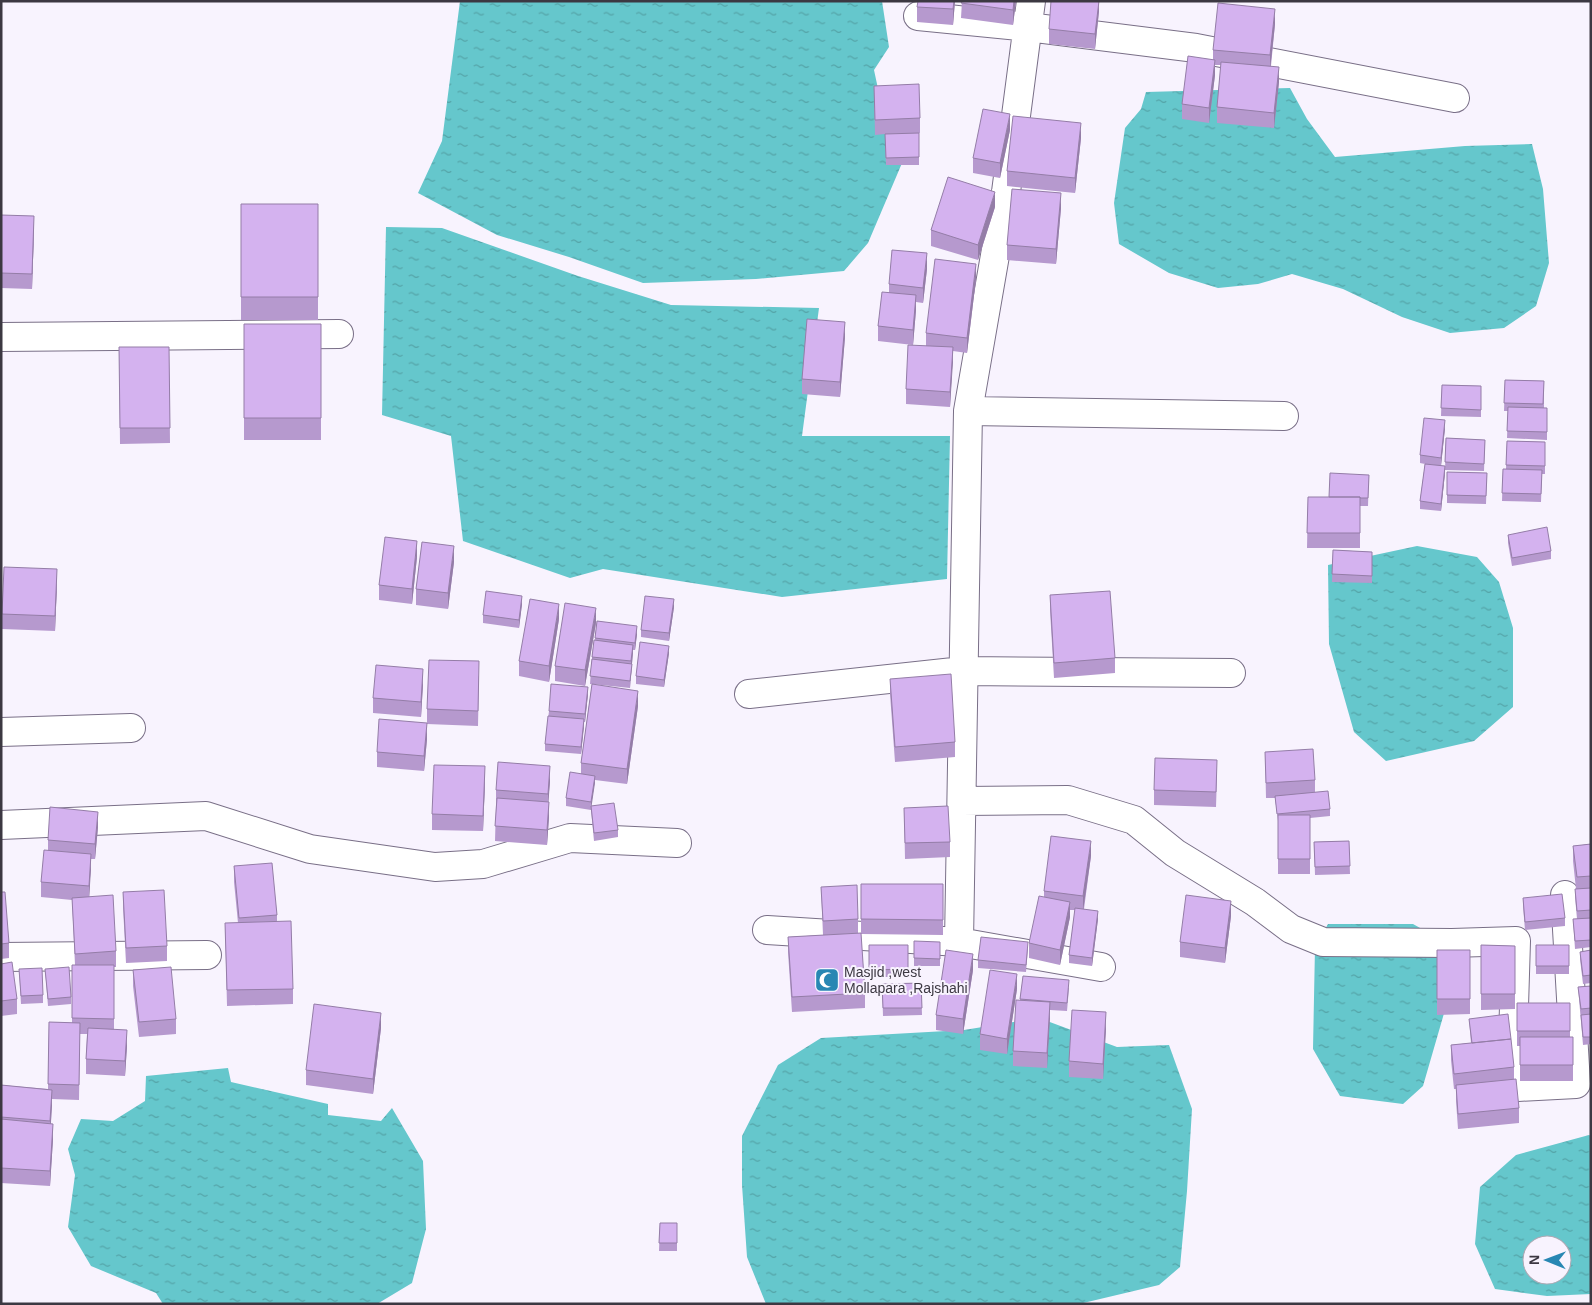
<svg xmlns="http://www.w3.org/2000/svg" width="1592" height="1305" font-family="Helvetica,sans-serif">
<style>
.water{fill:url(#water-ripples);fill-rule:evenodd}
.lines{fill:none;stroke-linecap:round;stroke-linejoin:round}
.street-casing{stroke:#796f87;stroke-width:30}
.street{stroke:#fff;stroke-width:28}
.wall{fill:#b699ce}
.shaded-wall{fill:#947da7}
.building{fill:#d4b2ef;stroke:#947da7}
.labels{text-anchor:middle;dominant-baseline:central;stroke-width:4;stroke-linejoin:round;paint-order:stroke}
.poi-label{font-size:14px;fill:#3c3842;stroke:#f8f3fe;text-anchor:start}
</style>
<defs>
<pattern id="water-ripples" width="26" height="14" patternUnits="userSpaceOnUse" patternTransform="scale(1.25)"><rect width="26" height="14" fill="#65c7cc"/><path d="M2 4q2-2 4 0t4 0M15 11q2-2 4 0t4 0" fill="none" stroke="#54a3a7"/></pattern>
</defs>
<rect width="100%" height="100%" fill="#f8f3fe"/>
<path class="water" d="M460,1H882L889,47L874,70L886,126L908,149L868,243L844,271L756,279L643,283L569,257L497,235L418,193L442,141Z
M1290,88L1307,119L1335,157L1465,146L1532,144L1543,189L1549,263L1536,306L1504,328L1450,333L1402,317L1343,289L1292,274L1258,284L1218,288L1169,273L1119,244L1114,203L1125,128L1141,109L1146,92Z
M386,227L442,228L578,276L671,305L819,308L802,436H950L947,579L782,597L603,569L570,578L463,541L451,436L382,415Z
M1417,546L1477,557L1499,582L1513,628V707L1474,741L1386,761L1354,732L1329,644L1328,565Z
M1328,924H1413L1447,943L1458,965L1423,1086L1403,1104L1340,1096L1313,1049L1315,947Z
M1039,1018L1117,1047L1169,1045L1192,1109L1187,1191L1180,1267L1159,1285L1079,1304H766L747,1257L742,1185V1136L778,1065L821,1038L964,1030Z
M228,1068L231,1082L328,1104V1115L381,1121L392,1108L423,1161L426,1229L412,1283L377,1304H163L156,1293L91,1266L68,1227L75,1175L68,1149L81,1119L113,1121L145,1101L146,1076Z
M1589,1135L1591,1136V1294L1547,1296L1495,1289L1475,1244L1480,1187L1516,1155ZM1532,1245H1562V1275H1532Z"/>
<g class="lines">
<defs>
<path id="street" d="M918,16L1028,27L1196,48L1455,98
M1,337L339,334
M968,411L1284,416
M749,694L963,671L1231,673
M1,732L131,728
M962,801L1068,800L1134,820L1175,853L1255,902L1291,929L1323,942L1452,943L1516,941L1513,1039L1518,1087L1576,1084L1565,895
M1,825L206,816L310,849L435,867L483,864L570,838L677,843
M767,930L959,942L1101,967
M959,942L968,411L1006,192L1031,1
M1,957L207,955"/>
</defs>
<use href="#street" class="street-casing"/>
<use href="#street" class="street"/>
</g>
<path class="wall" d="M955,1L953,25L917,22V7Z
M962,1H1016L1013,25L961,18Z
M1099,1V11L1095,49L1049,44V29Z
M1275,24L1271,66L1279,82L1274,128L1217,123V107L1221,65H1215V75L1209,123L1182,119V104L1213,60V50Z
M874,86L920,118V133H919V165H886L885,134L875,135Z
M1010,130L1000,178L973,173V158Z
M1081,138L1075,193L1007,186V171Z
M241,204H318V320H241Z
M995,207L978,260L931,246V230Z
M1061,208L1056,264L1007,260V245Z
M1,215L34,231L32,289L1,288Z
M927,269L923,303L916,302V310L913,345L878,341V326L889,292V284Z
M976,279L967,353L953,351L950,407L906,404V389L926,346V333Z
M244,324H321V440H244Z
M845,337L840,397L802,394V379Z
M119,347H169L170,443L120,444Z
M1505,380L1544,381V408H1547V440L1507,438L1508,411H1504Z
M1442,385L1481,386V417L1441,416Z
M1445,428L1441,465L1445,473L1441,511L1420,509V501L1425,464L1420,463V455Z
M1446,438L1485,440L1484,471L1445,470Z
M1507,441L1545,442V474H1542L1541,502L1502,501L1503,469H1506Z
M1447,472L1487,473L1486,504L1447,503Z
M1369,475L1368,506H1360V548H1307L1308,497H1329Z
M1508,535L1551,551V559L1512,566L1508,543Z
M1333,550L1372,552V583L1332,582Z
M417,557L412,604L379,600V585Z
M454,562L448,609L416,605V589Z
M57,584L55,631L2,629V614Z
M1050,595L1115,658V673L1054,678L1050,610Z
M522,604L519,628L483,623V615Z
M674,607L669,641L641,637V630Z
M559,619L549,682L519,676V661Z
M597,621L637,634L635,650H633L630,688L592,684L638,706L627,784L595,780L591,806L618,830V837L594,841L591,810L566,806V798L581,774V763L592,684H590L592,657L595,640Z
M596,623L585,686L555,681V666Z
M669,653L664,687L636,684V676Z
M479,676L478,726L427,724V709Z
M890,679L955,742V757L895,762L890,694Z
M423,684L421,717L373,713V698Z
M588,694L585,722H584L581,754L545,751V744L549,711Z
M427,739L424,771L377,767V752Z
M1265,752L1315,780V792L1330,809V816L1310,818V874H1278V821L1275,798H1266Z
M1217,775L1216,807L1154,805V790Z
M550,781L548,802L549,817L547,845L495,841L496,805V790Z
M485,782L483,831L432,830V814Z
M904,808L950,842V857L905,859Z
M98,827L95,859H91L89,897L116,951V967H114V1030L127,1046L125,1076L86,1074V1059L87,1034H80L79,1100L52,1099L51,1123L53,1139L50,1186L1,1183V1085L48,1089L49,1022L72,1023V965H75L72,900L41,897V882L48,850V840Z
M1349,841L1350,874L1315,875L1314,842Z
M1591,844V947L1575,949L1573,919H1577L1575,897V889H1576L1573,861V846Z
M1091,856L1084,909L1098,919L1092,966L1069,963V955L1075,910H1070V917L1060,965L1029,958V943L1044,897V891Z
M234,866L277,915V922L293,989V1004L227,1006L225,923H238L234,882Z
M861,884H943V935L861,934L865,993V1008L792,1012L788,952V937L823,935L821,887L858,919V933H861Z
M1,892L9,943V958L1,959Z
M123,892L167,946V961L126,963L123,907Z
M1523,898L1565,918V926L1525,930L1523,906Z
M1231,916L1225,963L1180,957V942Z
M914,941L940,950V966H914Z
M869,945H908V977H869Z
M1481,945L1515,946V1009L1481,1010Z
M1536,945H1569V974H1536Z
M1028,949L1026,972L978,968V960Z
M1437,950H1470V1014L1437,1015Z
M1591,950V983L1583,984L1580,959V952Z
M1,964L17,999V1014L1,1016Z
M19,969L43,995V1003L21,1004Z
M45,969L71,997V1004L48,1006Z
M133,970L176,1019V1034L139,1037L133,986Z
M973,970L963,1034L936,1030V1015Z
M1023,976L1069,988L1067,1011L1050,1010L1047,1068L1013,1066V1051L1020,1000Z
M921,983L922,1015L883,1016L882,984Z
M1591,986V1044L1583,1045L1578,987Z
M1017,989L1007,1054L980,1050V1034Z
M1517,1003H1570V1037H1573V1081H1520V1046H1517Z
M1469,1019L1514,1067V1079L1519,1108V1123L1458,1129L1456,1101V1089H1454L1451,1060V1045L1471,1043Z
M381,1028L373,1094L306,1085V1070Z
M1106,1028L1103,1079L1069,1077V1061Z
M660,1223H677V1251H659Z"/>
<path class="shaded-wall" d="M954,1H955L953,25V9Z
M1014,1H1016L1013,25V10Z
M1099,1V11L1095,49V34Z
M1275,9V24L1270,70V55Z
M1215,60V75L1209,123V108Z
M1279,67V82L1274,128V113Z
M1010,114V130L1000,178V163Z
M1081,123V138L1075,193V178Z
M995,192V207L978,260V245Z
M1061,193V208L1056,264V249Z
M34,216V231L32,289V274Z
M927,253V269L923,303V288Z
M976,264V279L967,353V338Z
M916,295V310L913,345V330Z
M845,322V337L840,397V382Z
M953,347V362L950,407V392Z
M1445,420V428L1441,466V458Z
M1445,466V473L1441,511V504Z
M417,541V557L412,604V589Z
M454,546V562L448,609V593Z
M57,569V584L55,631V616Z
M522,596V604L519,628V620Z
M674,599V607L669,641V633Z
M559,604V619L549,682V666Z
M596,608V623L585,686V670Z
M637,626V634L635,650V643Z
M633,645V652L630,688L631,661Z
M669,646V653L664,687V680Z
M423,669V684L421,717V702Z
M588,687V694L585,722V714Z
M638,691V706L627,784V769Z
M584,719V727L581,754V747Z
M427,723V739L424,771V756Z
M485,766V782L483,831V816Z
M550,766V781L548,809V794Z
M595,776V783L591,810V802Z
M549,802V817L547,845V830Z
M98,812V827L95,859V844Z
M1091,841V856L1083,911V896Z
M91,854V869L89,901V886Z
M1231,901V916L1225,963V948Z
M1070,902V917L1060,965V950Z
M1098,911V919L1092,966V958Z
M973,954V970L963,1034V1019Z
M1017,974V989L1007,1054V1039Z
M1050,1002V1017L1047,1068V1053Z
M1106,1012V1028L1103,1079V1064Z
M381,1013V1028L373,1094V1079Z
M127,1030V1046L125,1076V1061Z
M52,1090V1105L50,1136V1121Z
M53,1124V1139L50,1186V1171Z"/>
<path class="building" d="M918,1H954L953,9L917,7Z
M962,1H1014L1013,10L961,3Z
M1051,1H1099L1095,34L1049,29Z
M1218,3L1275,9L1270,55L1213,50Z
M1188,56L1215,60L1209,108L1182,104Z
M1221,62L1279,67L1274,113L1217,107Z
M919,84L920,118L875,120L874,86Z
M983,109L1010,114L1000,163L973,158Z
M1013,116L1081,123L1075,178L1007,171Z
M919,133V157L886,158L885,134Z
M948,177L995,192L978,245L931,230Z
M1012,189L1061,193L1056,249L1007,245Z
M241,204H318V297H241Z
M1,215L34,216L32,274L1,273Z
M892,250L927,253L923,288L889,284Z
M935,259L976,264L967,338L926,333Z
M882,292L916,295L913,330L878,326Z
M807,319L845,322L840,382L802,379Z
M244,324H321V418H244Z
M908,345L953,347L950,392L906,389Z
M119,347H169L170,428H120Z
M1505,380L1544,381L1543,404L1504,403Z
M1442,385L1481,386V410L1441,408Z
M1508,407L1547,408V432L1507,431Z
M1424,418L1445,420L1441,458L1420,455Z
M1446,438L1485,440L1484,464L1445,462Z
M1507,441L1545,442V466L1506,465Z
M1425,464L1445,466L1441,504L1420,501Z
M1503,469L1542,470L1541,494L1502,493Z
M1447,472L1487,473L1486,496L1447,495Z
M1330,473L1369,475L1368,498H1360V497H1329Z
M1308,497H1360V533H1307Z
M1547,527L1551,551L1512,558L1508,535Z
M385,537L417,541L412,589L379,585Z
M422,542L454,546L448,593L416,589Z
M1333,550L1372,552V576L1332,574Z
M4,567L57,569L55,616L2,614Z
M486,591L522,596L519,620L483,615Z
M1110,591L1115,658L1054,663L1050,595Z
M645,596L674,599L669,633L641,630Z
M530,599L559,604L549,666L519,661Z
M565,603L596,608L585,670L555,666Z
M597,621L637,626L635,643L595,638Z
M594,640L633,645L631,661L592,657Z
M640,642L669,646L664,680L636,676Z
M592,659L632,664L630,681L590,676Z
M429,660L479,661L478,711L427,709Z
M376,665L423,669L421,702L373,698Z
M951,674L955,742L895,747L890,679Z
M551,684L588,687L585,714L549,711Z
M592,684L638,691L627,769L581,763Z
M548,716L584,719L581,747L545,744Z
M379,719L427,723L424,756L377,752Z
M1313,749L1315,780L1266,783L1265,752Z
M1155,758L1217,760L1216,792L1154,790Z
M498,762L550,766L548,794L496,790Z
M434,765L485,766L483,816L432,814Z
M570,772L595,776L591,802L566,798Z
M1328,791L1330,809L1277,814L1275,796Z
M497,798L549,802L547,830L495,826Z
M614,803L618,830L594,833L591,806Z
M948,806L950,842L905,843L904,808Z
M50,807L98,812L95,844L48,840Z
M1278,815H1310V859H1278Z
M1051,836L1091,841L1083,896L1044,891Z
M1349,841L1350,866L1315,867L1314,842Z
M1591,844V876L1577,877L1573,846Z
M44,850L91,854L89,886L41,882Z
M272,863L277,915L239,918L234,866Z
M861,884H943V920L861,919Z
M857,885L858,919L823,921L821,887Z
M1591,888V910L1577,911L1575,889Z
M164,890L167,946L126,948L123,892Z
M1,892H5L9,943L1,944Z
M1562,894L1565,918L1525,922L1523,898Z
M113,895L116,951L75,954L72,898Z
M1186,895L1231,901L1225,948L1180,942Z
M1039,896L1070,902L1060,950L1029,943Z
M1075,908L1098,911L1092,958L1069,955Z
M1591,918V940L1575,941L1573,919Z
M291,921L293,989L227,990L225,923Z
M861,933L865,993L792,997L788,937Z
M981,937L1028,942L1026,965L978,960Z
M914,941L940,942V959L914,958Z
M869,945H908V969L869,970Z
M1481,945L1515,946V994H1481Z
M1536,945H1569V966H1536Z
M946,950L973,954L963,1019L936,1015Z
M1437,950H1470V999H1437Z
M1591,950V975L1583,976L1580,952Z
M12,962L17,999L1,1001V964Z
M72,965H114V1019L72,1018Z
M69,967L71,997L48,999L45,969Z
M171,967L176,1019L139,1022L133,970Z
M42,968L43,995L21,996L19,969Z
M990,970L1017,974L1007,1039L980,1034Z
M1023,976L1069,980L1067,1003L1020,999Z
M921,983L922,1008H883L882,984Z
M1591,986V1008L1581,1009L1578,987Z
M1016,1000L1050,1002L1047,1053L1013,1051Z
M1517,1003H1570V1031H1517Z
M314,1004L381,1013L373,1079L306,1070Z
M1072,1010L1106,1012L1103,1064L1069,1061Z
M1508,1014L1511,1039L1472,1043L1469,1019Z
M1591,1014V1037H1583L1581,1015Z
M49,1022L80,1023L79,1085L48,1084Z
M88,1028L127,1030L125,1061L86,1059Z
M1520,1037H1573V1065H1520Z
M1511,1039L1514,1067L1454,1074L1451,1045Z
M1516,1079L1519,1108L1458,1114L1456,1085Z
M1,1085L52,1090L50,1121L1,1117Z
M1,1119L53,1124L50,1171L1,1168Z
M660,1223H677V1243H659Z"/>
<defs>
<symbol id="mosque-square" viewBox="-11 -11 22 22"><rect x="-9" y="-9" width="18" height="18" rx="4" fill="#2887b3" stroke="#f8f3fe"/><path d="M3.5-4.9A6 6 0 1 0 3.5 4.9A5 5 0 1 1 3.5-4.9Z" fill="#fff"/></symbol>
</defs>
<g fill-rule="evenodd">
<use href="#mosque-square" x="813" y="966" width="28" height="28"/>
</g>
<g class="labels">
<g class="poi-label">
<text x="844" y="972">Masjid ,west<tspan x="844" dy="16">Mollapara ,Rajshahi</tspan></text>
</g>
</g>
<rect width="1592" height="1305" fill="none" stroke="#3c3842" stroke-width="5"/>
<g transform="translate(1547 1260) rotate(271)"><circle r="24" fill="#f8f3fe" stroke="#ada8b3"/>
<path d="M0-4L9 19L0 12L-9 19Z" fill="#2887b3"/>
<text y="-8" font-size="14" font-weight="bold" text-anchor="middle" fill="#3c3842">N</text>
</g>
</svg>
